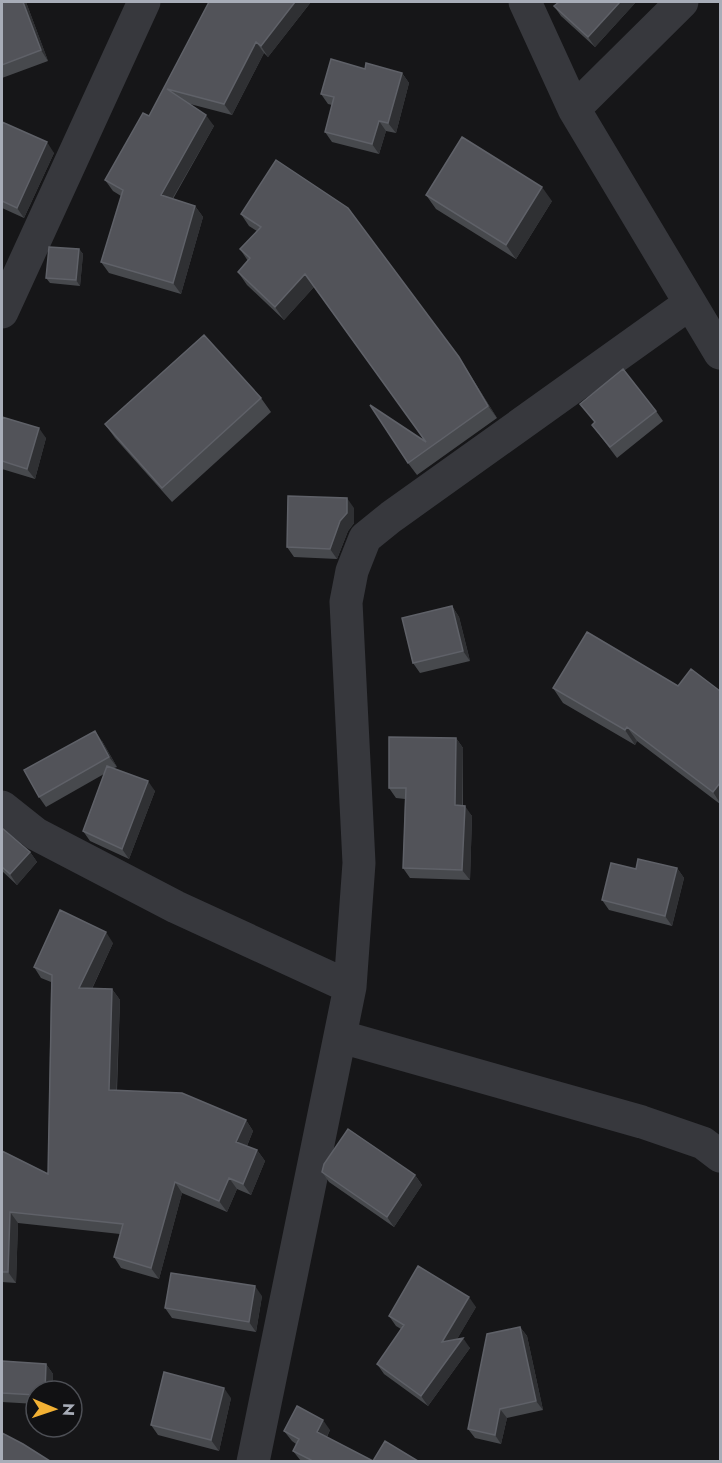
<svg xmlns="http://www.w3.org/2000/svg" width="722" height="1463" font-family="Jost,sans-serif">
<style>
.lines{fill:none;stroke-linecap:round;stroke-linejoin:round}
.street{stroke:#37383d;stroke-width:33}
.wall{fill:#47494d}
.shaded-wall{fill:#2f3033}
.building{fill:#525359;stroke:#5f6168;stroke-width:1.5}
</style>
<rect width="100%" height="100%" fill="#161618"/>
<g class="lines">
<path class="street" d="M525,2L574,109L720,353
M574,109L682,2
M2,312L144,2
M2,807L36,834L176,907L350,987
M342,1037L642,1122L703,1143L720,1156
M253,1462L350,987L359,863L346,602L352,571L365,538L391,517L689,304"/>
</g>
<path class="wall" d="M2,2H26L48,61L2,78Z
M209,2H311L268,57L264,53L232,115L190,104L214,126L173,199L195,206L203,217L181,294L109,273L101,262L121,196L113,191L105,180L149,116Z
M636,2L595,47L561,16L554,6Z
M365,69L402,73L409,83L396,133L386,131L379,154L332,142L325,132L332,105L328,104L321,94Z
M2,122L54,153L24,218L2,208Z
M276,160L467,370L497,418L417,475L408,463L426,442L314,287L284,320L247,285L238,272L248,261L240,249L257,231L249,226L241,214Z
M426,195L552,201L516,259L436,209Z
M79,249L83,254L80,286L50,283L46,278Z
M261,398L271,412L172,502L115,438L105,424Z
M580,404L656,411L663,421L617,458L592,425L595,422Z
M2,417L46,438L35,479L2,469Z
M354,508V523L348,531L337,559L294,557L287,547Z
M452,606L459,617L470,661L420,673L413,663Z
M678,686L720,691V804L637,741L635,745L563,703L553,688Z
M456,738L463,748V806L472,816L470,880L410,878L403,868L405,799L396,798L389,788Z
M102,741L117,767L114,768L155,791L129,859L90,841L83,831L104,774L46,807L39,797Z
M2,828L30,852L37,862L17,885L2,871Z
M677,868L684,878L672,926L609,910L602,900Z
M113,943L92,989H112L120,1000L117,1091L246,1120L253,1131L247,1146L257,1150L265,1161L251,1195L237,1189L227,1212L182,1193L159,1279L121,1268L114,1257L120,1234L18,1223L16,1283L2,1282V1151L48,1174L51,982L41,978L34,967Z
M322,1172L415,1175L422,1185L394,1227L329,1182Z
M262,1296L256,1332L172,1318L165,1308Z
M476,1307L457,1339L470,1348L428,1406L384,1374L377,1364L401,1329L396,1326L389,1316Z
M520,1327L527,1336L543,1410L507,1418L501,1444L475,1438L468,1429Z
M2,1361L46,1364L53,1374L52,1391H36V1404L2,1402Z
M231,1398L219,1451L158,1435L151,1425Z
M330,1430L327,1437L373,1461H418H301L293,1451L296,1444L292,1441L284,1431Z"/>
<path class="shaded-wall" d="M23,2H26L48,61L41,50Z
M295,2H311L268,57L261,46Z
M620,2H636L595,47L588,37Z
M256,42L264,53L232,115L224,104Z
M402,73L409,83L396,133L388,123Z
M206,115L214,126L168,206L161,195Z
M379,121L386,131L379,154L372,144Z
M47,142L54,153L24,218L17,208Z
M542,187L552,201L516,259L506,245Z
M195,206L203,217L181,294L173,283Z
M79,249L83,254L80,286L76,280Z
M305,274L314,287L284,320L275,307Z
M459,357L467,370L497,418L488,406Z
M39,428L46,438L35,479L27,469Z
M347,498L354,508V523L348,531L337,559L330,549Z
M452,606L459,617L470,661L463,651Z
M627,727L637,741L635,745L625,730Z
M95,731L102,741L117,767L109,757Z
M456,738L463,748L462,816L455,805Z
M148,781L155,791L129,859L122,849Z
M720,783V803L713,792Z
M465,806L472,816L470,880L462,870Z
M30,852L37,862L17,885L10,874Z
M677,868L684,878L672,926L665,916Z
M106,932L113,943L87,999L79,988Z
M112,989L120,1000L116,1101L109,1090Z
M246,1120L253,1131L244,1153L236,1142Z
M257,1150L265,1161L251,1195L243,1184Z
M415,1175L422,1185L394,1227L387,1217Z
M229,1178L237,1189L227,1212L219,1201Z
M175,1182L182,1193L159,1279L151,1268Z
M10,1212L18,1223L16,1283L8,1272Z
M255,1286L262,1296L256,1332L249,1322Z
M469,1297L476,1307L449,1353L442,1342Z
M520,1327L527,1336L543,1410L536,1401Z
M463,1338L470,1348L428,1406L421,1396Z
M46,1364L53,1374L52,1391H45Z
M224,1388L231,1398L219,1451L211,1440Z
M500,1409L507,1418L501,1444L495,1435Z
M323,1420L330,1430L324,1442L317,1432Z"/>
<path class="building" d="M2,2H23L41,50L2,65Z
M209,2H295L261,46L256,42L224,104L167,89L206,115L161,195L195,206L173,283L101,262L123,190L105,180L143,113L149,116Z
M559,2H620L588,37L554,6Z
M331,59L365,69L366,63L402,73L388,123L379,121L372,144L325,132L334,97L321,94Z
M2,122L47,142L17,208L2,201Z
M462,137L542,187L506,245L426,195Z
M276,160L348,208L459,357L488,406L408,463L370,405L426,442L305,274L275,307L238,272L250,258L240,249L261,227L241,214Z
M49,247L79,249L76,280L46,278Z
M204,335L261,398L162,488L105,424Z
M623,369L656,411L610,447L592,425L595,422L580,404Z
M2,417L39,428L27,469L2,461Z
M288,496L347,498V513L340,521L330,549L287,547Z
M452,606L463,651L413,663L402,618Z
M587,632L678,686L691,669L720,691V783L713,792L627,727L625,730L553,688Z
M95,731L109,757L39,797L24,770Z
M389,737L456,738L455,805L465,806L462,870L403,868L406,788H389Z
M107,766L148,781L122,849L83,831Z
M2,828L30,852L10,874L2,867Z
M638,859L677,868L665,916L602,900L611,863L636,869Z
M60,910L106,932L79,988L112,989L109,1090L182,1093L246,1120L236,1142L257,1150L243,1184L229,1178L219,1201L175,1182L151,1268L114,1257L123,1224L10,1212L8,1272H2V1151L48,1174L52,975L34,967Z
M348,1129L415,1175L387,1217L322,1172L324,1164Z
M418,1266L469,1297L442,1342L463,1338L421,1396L377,1364L404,1325L389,1316Z
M171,1273L255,1286L249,1322L165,1308Z
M520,1327L536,1401L500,1409L495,1435L468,1429L487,1334Z
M2,1361L46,1364L45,1391H36V1395L2,1393Z
M164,1372L224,1388L211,1440L151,1425Z
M297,1406L323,1420L317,1432L373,1461L385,1441L418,1461H311V1460L293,1451L299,1439L284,1431Z
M2,1433L23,1444L50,1461H2Z"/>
<rect width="722" height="1463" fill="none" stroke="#a8adb8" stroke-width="6"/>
<g transform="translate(54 1409) rotate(92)"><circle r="28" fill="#111113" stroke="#4d4f55" stroke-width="1.5"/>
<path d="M0-4.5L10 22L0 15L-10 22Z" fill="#f2b134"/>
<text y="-9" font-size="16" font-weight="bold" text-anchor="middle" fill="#a8adb8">N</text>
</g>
</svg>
